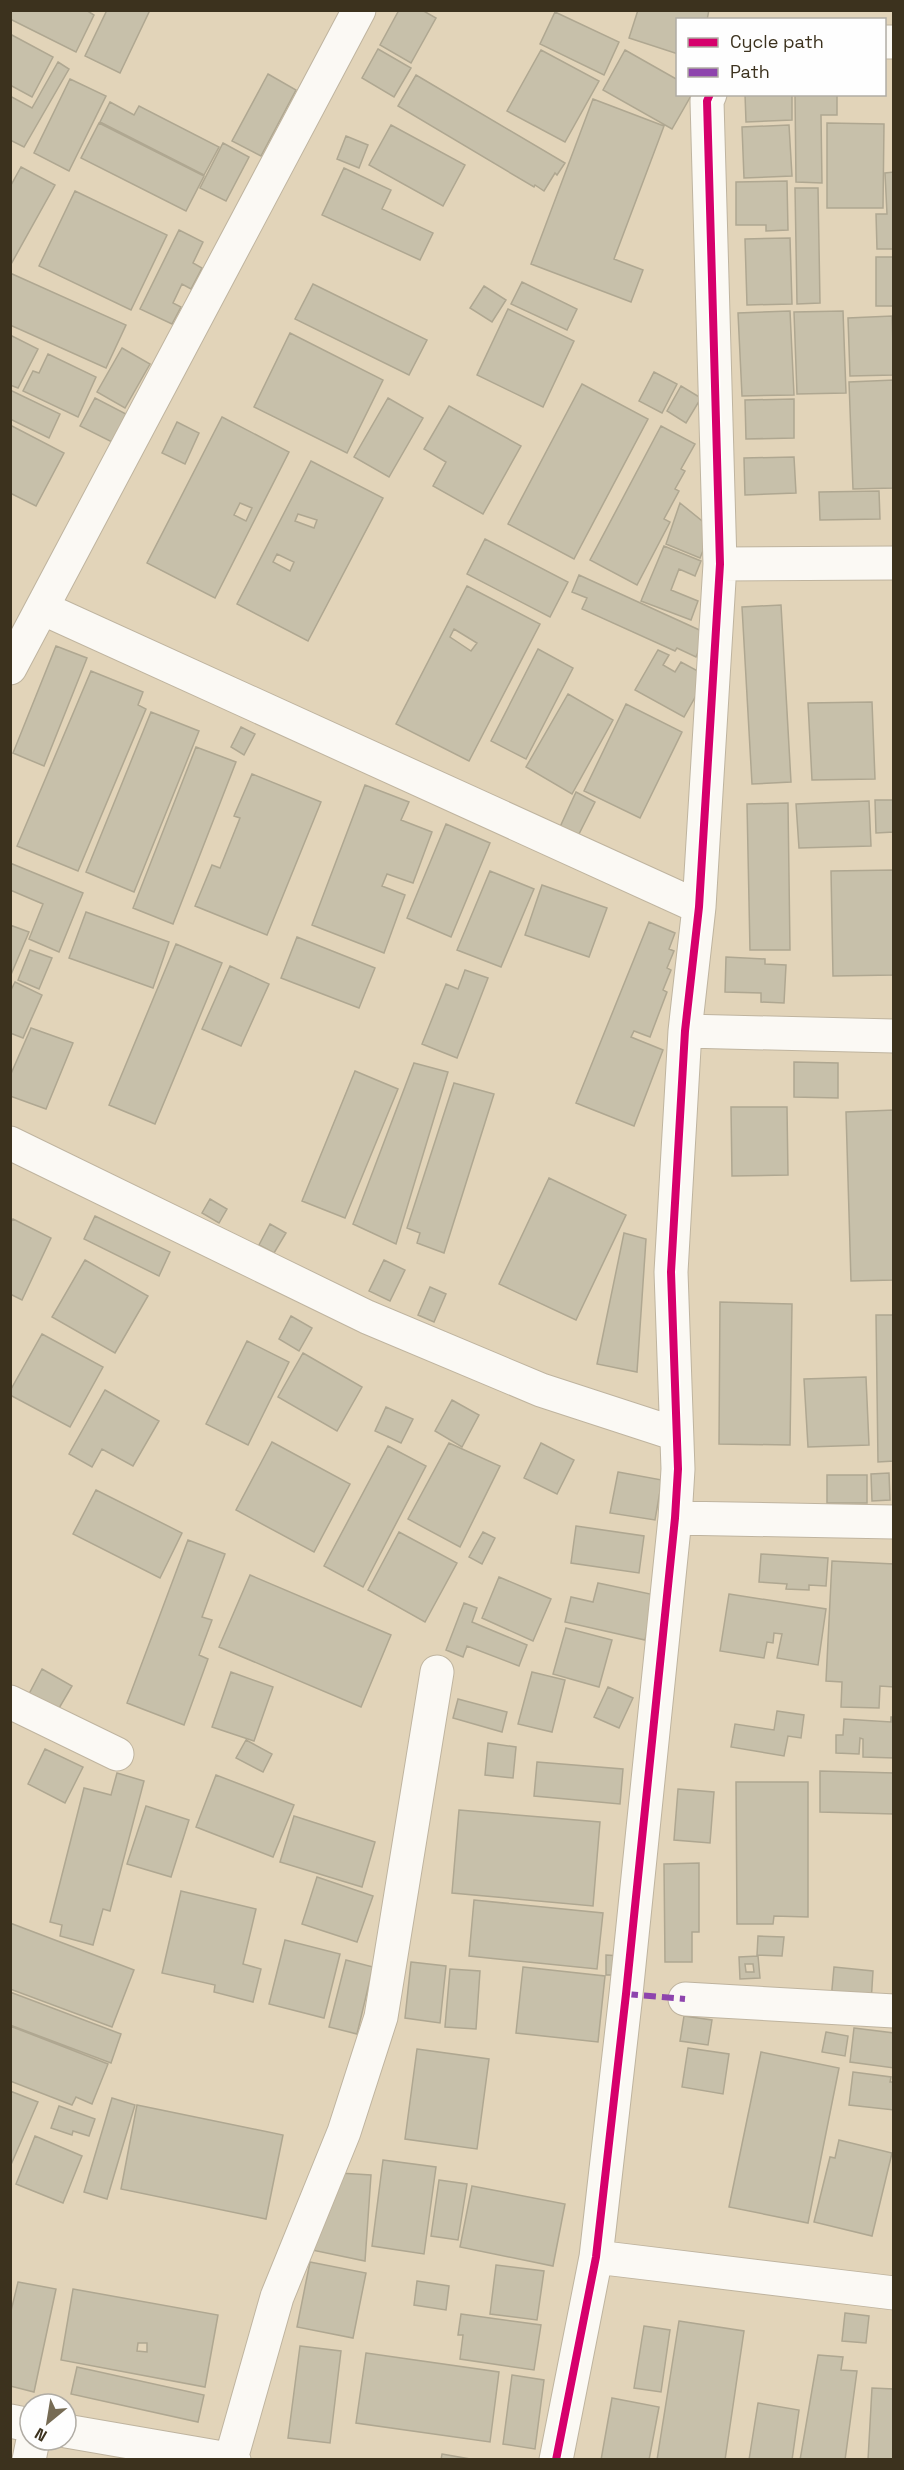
<svg xmlns="http://www.w3.org/2000/svg" width="904" height="2470" font-family="'Space Grotesk',sans-serif">
<style>
.building{fill:#c7c0aa;stroke:#afa791;stroke-width:1.5;fill-rule:evenodd}
.lines{fill:none;stroke-linecap:round;stroke-linejoin:round}
.minor-casing{stroke:#bfb49f;stroke-width:35}
.minor{stroke:#fbf9f4;stroke-width:33}
.quiet{stroke:#8e44ad;stroke-width:6;stroke-dasharray:12 6;stroke-linecap:butt}
.cycleway-casing{stroke:#fefefe;stroke-width:11}
.cycleway{stroke:#d6006c;stroke-width:8}
</style>
<rect width="100%" height="100%" fill="#e2d4b9"/>
<path class="building" d="M86,10L94,15L76,52L10,19L11,10Z
M107,10H150L120,73L85,56Z
M399,10H422L436,18L411,63L380,45Z
M638,10H709L707,20H678V54L629,38Z
M555,12L619,42L604,75L540,44Z
M10,34L53,57L32,97L10,85Z
M378,49L411,68L394,97L362,78Z
M541,50L599,81L565,142L507,111Z
M625,50L678,80V94H692L672,129L603,90Z
M58,62L69,69L24,147L10,140V96L32,108Z
M268,74L296,90L261,156L232,141Z
M416,75L565,163L557,175L555,173L544,191L535,185L534,187L398,106Z
M70,79L106,96L69,171L34,153Z
M745,94H792V120L746,122Z
M795,94H837V115H821L822,183L796,182Z
M593,99L664,126L614,259L643,270L631,302L531,264Z
M110,102L134,115L139,106L219,147L204,175L100,122Z
M99,123L204,176L186,211L81,158Z
M827,123L884,124L883,208H827Z
M391,125L465,165L443,206L369,165Z
M789,125L792,176L744,178L742,127Z
M346,136L368,145L359,168L337,159Z
M223,143L249,157L226,201L200,188Z
M21,167L55,185L10,266V187Z
M344,168L391,190L382,209L433,233L420,260L322,215Z
M894,172V249H877L876,214H887L885,173Z
M787,181L788,230L766,231V225H736V182Z
M795,188H818L820,303L797,304Z
M75,191L167,235L131,310L39,266Z
M179,230L203,242L193,263L202,268L191,289L182,284L173,303L181,307L172,324L140,309Z
M790,238L792,304L747,305L745,239Z
M876,257H894V306H876Z
M10,273L126,325L106,368L10,325Z
M522,282L577,309L567,330L511,304Z
M313,284L427,340L409,375L295,319Z
M484,286L506,300L492,322L470,308Z
M508,309L574,341L543,407L477,375Z
M790,311L794,395L742,396L738,313Z
M843,311L846,393L797,394L794,312Z
M892,316L894,375L850,376L848,318Z
M290,333L383,380L347,453L254,407Z
M10,335L38,349L18,388L10,385Z
M122,348L150,364L125,408L97,392Z
M48,354L96,377L78,417L23,391L33,371L39,373Z
M654,372L677,384L662,413L639,401Z
M894,380V488L853,489L849,382Z
M582,384L648,419L574,559L508,524Z
M681,386L701,398L686,423L667,411Z
M10,390L60,414L49,438L10,419Z
M95,398L126,414L112,442L80,426Z
M388,398L423,418L389,477L354,457Z
M794,399V438L746,439L745,400Z
M449,406L521,446L483,514L433,486L446,462L424,449Z
M222,417L289,452L215,598L147,563ZM240,503L252,508L246,521L234,515Z
M177,422L199,433L185,464L162,453Z
M10,425L64,453L36,506L10,493Z
M661,426L695,444L681,469L685,471L675,489L679,491L664,519L670,522L637,585L590,560Z
M794,457L796,493L745,495L744,458Z
M311,461L383,498L308,641L237,604ZM298,514L317,520L314,528L295,521ZM277,554L294,562L290,571L273,562Z
M879,491L880,519L820,520L819,492Z
M680,503L712,529L700,558L666,544Z
M485,539L568,582L550,617L467,574Z
M664,546L701,561L695,576L679,569L671,590L698,601L691,620L641,601Z
M579,575L706,633L696,657L677,648L675,651L582,609L587,598L572,592Z
M467,586L540,624L469,761L396,724ZM454,629L477,643L471,651L450,637Z
M781,605L791,782L752,784L742,607Z
M56,646L87,658L44,766L13,753Z
M538,649L573,668L526,759L491,741Z
M658,650L669,655L663,665L675,672L681,662L707,676L684,717L635,690Z
M91,671L143,692L138,705L146,709L78,871L17,846Z
M568,694L613,720L572,794L526,767Z
M872,702L875,779L812,780L808,703Z
M626,704L682,732L640,818L584,791Z
M151,712L199,731L134,892L86,872Z
M241,727L255,734L244,755L231,747Z
M196,747L236,762L173,924L133,908Z
M252,774L321,802L267,935L195,906L212,865L220,868L240,818L234,816Z
M365,785L409,802L401,820L432,832L413,883L387,874L382,886L405,895L384,953L312,925Z
M576,792L595,802L578,836L560,827Z
M875,800H894V832L876,833Z
M869,801L871,846L799,848L796,804Z
M788,803L790,950H750L747,804Z
M446,824L490,843L451,937L407,918Z
M10,863L83,893L59,952L29,939L43,904L10,890Z
M894,870V975L833,976L831,871Z
M490,871L534,889L501,967L457,950Z
M542,885L607,908L589,957L525,935Z
M86,912L169,942L153,988L69,958Z
M649,922L675,933L669,949L674,951L667,968L671,970L663,990L667,992L650,1037L634,1031L631,1037L663,1050L634,1126L576,1103Z
M10,925L29,932L10,977Z
M297,937L375,968L359,1008L281,978Z
M176,944L222,963L155,1124L109,1105Z
M30,950L52,958L39,989L18,980Z
M726,957L765,959V964L786,965L784,1003L761,1002V993L725,992Z
M230,966L269,984L241,1046L202,1029Z
M465,970L488,978L457,1058L422,1044L446,984L458,989Z
M15,982L42,995L23,1038L10,1033V992Z
M31,1028L73,1043L46,1109L10,1096V1076Z
M794,1062L838,1063V1098L794,1097Z
M414,1063L448,1072L396,1244L353,1224Z
M355,1071L398,1089L345,1218L302,1201Z
M454,1083L494,1094L444,1253L417,1243L420,1233L407,1228Z
M731,1107H787L788,1175L732,1176Z
M894,1110V1280L851,1281L846,1112Z
M549,1178L626,1215L576,1320L499,1284Z
M210,1199L227,1209L219,1223L202,1213Z
M95,1216L170,1252L159,1276L84,1239Z
M13,1219L51,1238L22,1300L10,1294V1223Z
M270,1224L286,1233L274,1253L259,1245Z
M624,1233L646,1239L637,1372L597,1364Z
M85,1260L148,1296L115,1353L52,1317Z
M384,1260L405,1270L390,1301L369,1291Z
M430,1287L446,1294L434,1322L418,1315Z
M720,1302L792,1304L790,1445L719,1444Z
M876,1315H894V1461L878,1462Z
M291,1316L312,1328L299,1351L279,1339Z
M42,1334L103,1367L70,1427L10,1395V1391Z
M247,1341L289,1362L248,1445L206,1424Z
M303,1353L362,1387L337,1431L278,1397Z
M866,1377L869,1445L808,1447L804,1379Z
M105,1390L159,1421L133,1466L102,1449L92,1467L69,1454Z
M452,1400L479,1415L462,1447L435,1431Z
M386,1407L413,1419L401,1443L375,1431Z
M272,1442L350,1484L314,1552L236,1510Z
M449,1443L500,1466L460,1547L408,1519Z
M541,1443L574,1460L557,1494L524,1478Z
M388,1446L426,1466L363,1587L324,1566Z
M618,1472L662,1480L655,1520L610,1513Z
M889,1473L890,1500L872,1501L871,1474Z
M827,1475H867V1503H827Z
M96,1490L182,1533L160,1578L73,1534Z
M576,1526L644,1536L639,1573L571,1563Z
M399,1532L457,1563L425,1622L368,1590Z
M483,1532L495,1538L482,1564L469,1557Z
M188,1540L225,1554L202,1617L212,1620L199,1655L208,1659L184,1725L127,1703Z
M761,1554L828,1558L826,1586L809,1585V1590L786,1589L787,1584L759,1582Z
M832,1561L894,1564V1687L880,1686L879,1708L841,1707L842,1682L826,1681Z
M250,1575L391,1635L361,1707L219,1647Z
M499,1577L551,1599L533,1641L482,1618Z
M598,1583L655,1595L645,1640L565,1622L571,1597L593,1602Z
M729,1594L826,1609L818,1665L777,1658L782,1634L774,1633L773,1643L767,1642L764,1658L720,1651Z
M464,1603L477,1608L472,1622L527,1645L519,1666L467,1646L463,1657L446,1650Z
M566,1628L612,1640L599,1687L553,1674Z
M42,1669L72,1686L58,1710L29,1694Z
M231,1672L273,1687L254,1741L212,1727Z
M532,1672L565,1680L552,1732L518,1724Z
M608,1687L633,1698L619,1728L594,1717Z
M458,1699L507,1712L502,1732L453,1718Z
M777,1711L804,1715L801,1738L788,1736L784,1756L731,1747L735,1724L774,1730Z
M891,1717H894V1758L863,1757V1739L860,1738L859,1754L836,1753V1735H843L844,1719L891,1722Z
M246,1740L272,1754L263,1772L236,1758Z
M488,1743L516,1747L513,1778L485,1775Z
M45,1749L83,1767L65,1803L28,1784Z
M537,1762L623,1769L620,1804L534,1796Z
M820,1771L894,1773V1814L820,1812Z
M117,1773L144,1781L110,1911L103,1909L93,1945L60,1936L62,1925L50,1922L84,1788L111,1795Z
M216,1775L294,1805L273,1857L196,1827Z
M736,1782H808V1917L774,1916L773,1924H737Z
M678,1789L714,1792L710,1843L674,1840Z
M146,1806L189,1820L171,1877L127,1864Z
M459,1810L600,1822L593,1906L452,1893Z
M294,1816L375,1842L362,1887L280,1862Z
M699,1863V1932H692V1962H665L664,1864Z
M317,1877L373,1896L357,1942L302,1924Z
M181,1891L256,1909L243,1964L261,1969L253,2002L214,1992L215,1985L162,1973Z
M474,1900L603,1913L597,1969L469,1956Z
M10,1923L134,1970L112,2027L10,1989Z
M758,1936L784,1937L782,1956L757,1955Z
M285,1940L340,1954L324,2018L269,2004Z
M606,1955L620,1956L619,1975H606Z
M758,1956L760,1978L740,1979L739,1957ZM745,1964H753L754,1972H746Z
M346,1960L373,1967L357,2034L329,2027Z
M411,1962L446,1966L440,2023L405,2018Z
M523,1967L605,1976L598,2042L516,2033Z
M834,1967L873,1971L871,2003L831,2000Z
M450,1969L480,1971L476,2029L445,2027Z
M10,1992L121,2034L111,2063L10,2025Z
M684,2016L712,2020L708,2045L680,2041Z
M10,2026L108,2064L92,2104L76,2097L72,2105L10,2081Z
M854,2028L894,2033V2068L850,2062Z
M826,2032L848,2036L845,2056L822,2052Z
M688,2048L729,2054L723,2094L682,2087Z
M417,2049L489,2059L477,2149L405,2139Z
M761,2052L839,2068L808,2223L729,2207Z
M853,2072L891,2077L890,2082H894V2110L849,2105Z
M10,2091L38,2102L10,2167Z
M112,2098L135,2105L107,2199L84,2192Z
M137,2105L283,2135L266,2219L121,2189Z
M59,2106L95,2119L89,2136L73,2131L72,2135L51,2128Z
M35,2136L82,2156L63,2203L16,2184Z
M839,2140L892,2153L872,2236L814,2222L830,2157L835,2158Z
M383,2160L436,2167L424,2254L372,2246Z
M339,2173L371,2175L365,2261L312,2250Z
M439,2180L467,2184L458,2240L431,2236Z
M472,2186L565,2204L553,2266L460,2247Z
M310,2262L366,2273L353,2338L297,2327Z
M496,2265L544,2271L537,2320L490,2314Z
M417,2281L449,2286L446,2310L414,2305Z
M18,2282L56,2289L34,2392L10,2386V2315Z
M73,2289L218,2315L205,2387L61,2360ZM138,2343H147V2352L137,2351Z
M845,2313L869,2316L866,2343L842,2341Z
M461,2314L541,2325L534,2370L460,2359L463,2335H458Z
M679,2321L744,2331L725,2460H657Z
M644,2326L670,2330L661,2392L634,2388Z
M300,2346L341,2351L330,2443L288,2438Z
M366,2353L499,2372L490,2442L356,2423Z
M818,2355L843,2357L841,2370L857,2371L845,2460H800Z
M77,2367L204,2395L198,2422L71,2394Z
M512,2375L544,2380L535,2449L503,2444Z
M872,2388L894,2389V2460H868Z
M612,2398L659,2407L649,2460H601Z
M758,2403L799,2410L792,2460H749Z
M442,2454L476,2460H441Z"/>
<g class="lines">
<defs>
<path id="minor" d="M884,42H894
M720,564L894,563
M42,608L699,907
M10,668L359,10
M685,1031L894,1036
M10,1143L367,1317L541,1390L676,1434
M675,1518L894,1522
M10,1702L117,1754
M685,1999L894,2011
M596,2257L894,2293
M10,2421L30,2425
M66,2431L234,2460
M231,2459L277,2297L344,2132L381,2017L437,1672
M29,2460L33,2440
M556,2460L596,2257L626,1994L675,1518L678,1469L671,1272L685,1031L699,907L720,564L707,101L710,94"/>
</defs>
<use href="#minor" class="minor-casing"/>
<use href="#minor" class="minor"/>
<path class="quiet" d="M626,1994L685,1999"/>
<defs>
<path id="cycleway" d="M556,2460L596,2257L626,1994L675,1518L678,1469L671,1272L685,1031L699,907L720,564L707,101L710,94"/>
</defs>
<use href="#cycleway" class="cycleway-casing"/>
<use href="#cycleway" class="cycleway"/>
</g>
<rect width="904" height="2470" fill="none" stroke="#3c321e" stroke-width="24"/>
<rect x="676" y="18" width="210" height="78" fill="#fefefe" stroke="#b0aca4" stroke-width="1.5"/>
<rect x="688" y="38" width="30" height="9" fill="#d6006c" stroke="#b0aca4" stroke-width="1.5"/>
<text x="730" y="48" font-size="18" fill="#3c321e">Cycle path</text>
<rect x="688" y="68" width="30" height="9" fill="#8e44ad" stroke="#b0aca4" stroke-width="1.5"/>
<text x="730" y="78" font-size="18" fill="#3c321e">Path</text>
<g transform="translate(48 2422) rotate(210)"><circle r="28" fill="#fefefe" stroke="#b0aca4" stroke-width="1.5"/>
<path d="M0-4.5L10 22L0 15L-10 22Z" fill="#766b54"/>
<text y="-9" font-size="16" font-weight="bold" text-anchor="middle" fill="#3c321e">N</text>
</g>
</svg>
